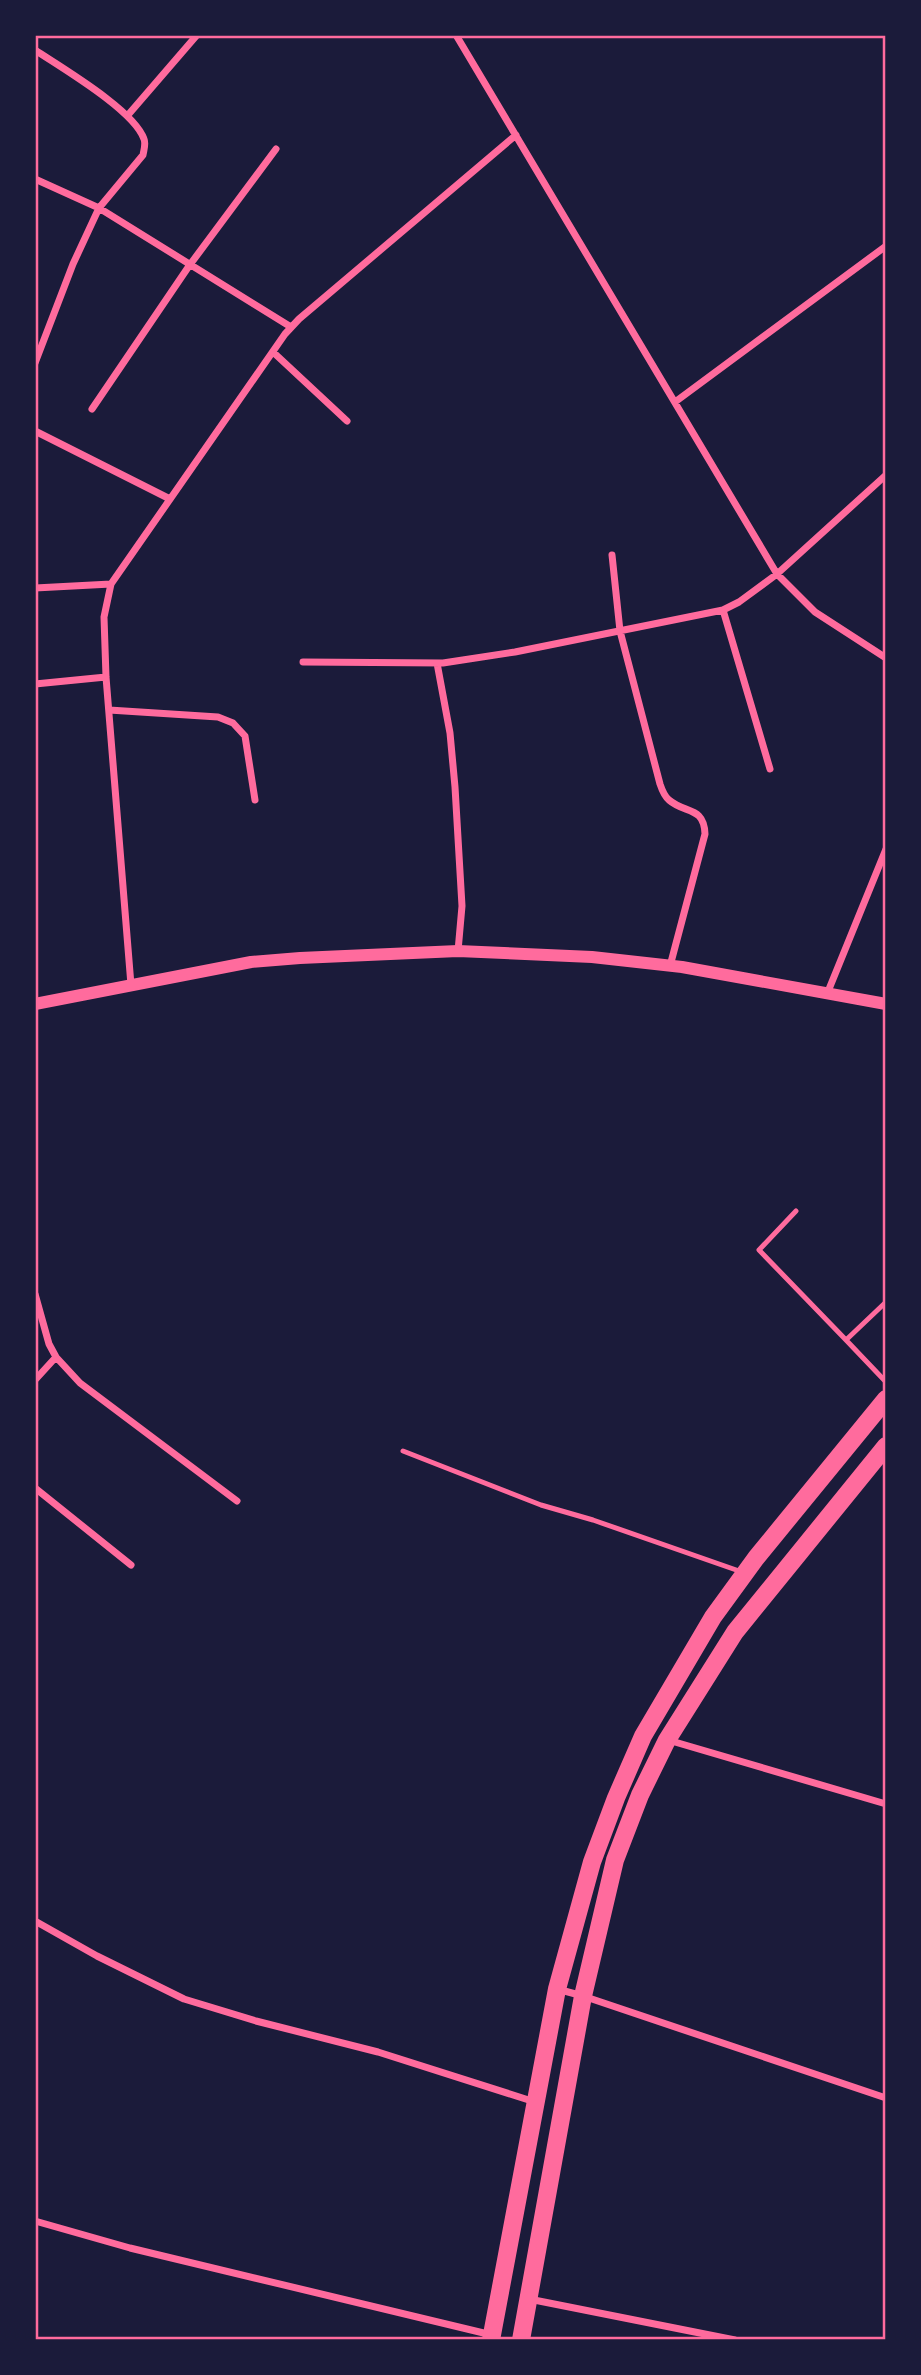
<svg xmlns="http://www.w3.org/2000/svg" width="921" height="2375" font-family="'Titillium Web',sans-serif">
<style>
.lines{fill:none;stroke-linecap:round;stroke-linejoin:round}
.service{stroke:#ff6b9d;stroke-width:5}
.minor{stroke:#ff6b9d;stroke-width:7}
.tertiary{stroke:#ff6b9d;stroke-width:12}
.primary{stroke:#ff6b9d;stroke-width:18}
.neatline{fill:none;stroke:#ff6b9d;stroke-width:2.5}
</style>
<rect width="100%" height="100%" fill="#1b1b3a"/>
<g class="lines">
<path class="service" d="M796,1211L759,1250L846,1340
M886,1302L846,1340L886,1382
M403,1451L541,1505L593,1520L742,1572"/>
<path class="minor" d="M456,35L777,574L815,612L886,658
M35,50C62,68 134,110 144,139C146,144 144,149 143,155L99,208L73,264L35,363
M128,115L197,35
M35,179L99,208L291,327
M273,352L347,421
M675,402L886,246
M92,409L189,266L276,149
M35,431L170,499
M612,555L620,631L660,784C662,790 664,796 669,800C685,814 704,806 705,834L670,966
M35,588L111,584
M723,610L770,769
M303,662L443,663L515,652L723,610L739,602L777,574L886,475
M437,663L450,733L455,787L462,906L458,951
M35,684L106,677
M109,710L218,717L233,723L245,736L255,800
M131,985L106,677L104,617L111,584L285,334L299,319L516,135
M827,994L886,849
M35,1294L49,1344L56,1357L80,1383L237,1501
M35,1380L56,1357
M35,1488L131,1565
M668,1740L886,1804
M35,1921L97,1956L184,1999L256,2021L378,2052L535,2102
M557,1989L583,1996L886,2098
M35,2221L130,2248L492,2335
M529,2299L735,2340"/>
<path class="tertiary" d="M35,1004L251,962L300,958L458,951L592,957L682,967L886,1004"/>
<path class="primary" d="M491,2340L557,1989L592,1862L616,1798L643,1736L713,1617L756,1558L886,1399
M521,2340L583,1996L615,1860L640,1795L667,1740L735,1632L886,1446"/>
</g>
<rect width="921" height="2375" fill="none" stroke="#1b1b3a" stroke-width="74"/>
<rect x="37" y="37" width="847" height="2301" class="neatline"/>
</svg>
